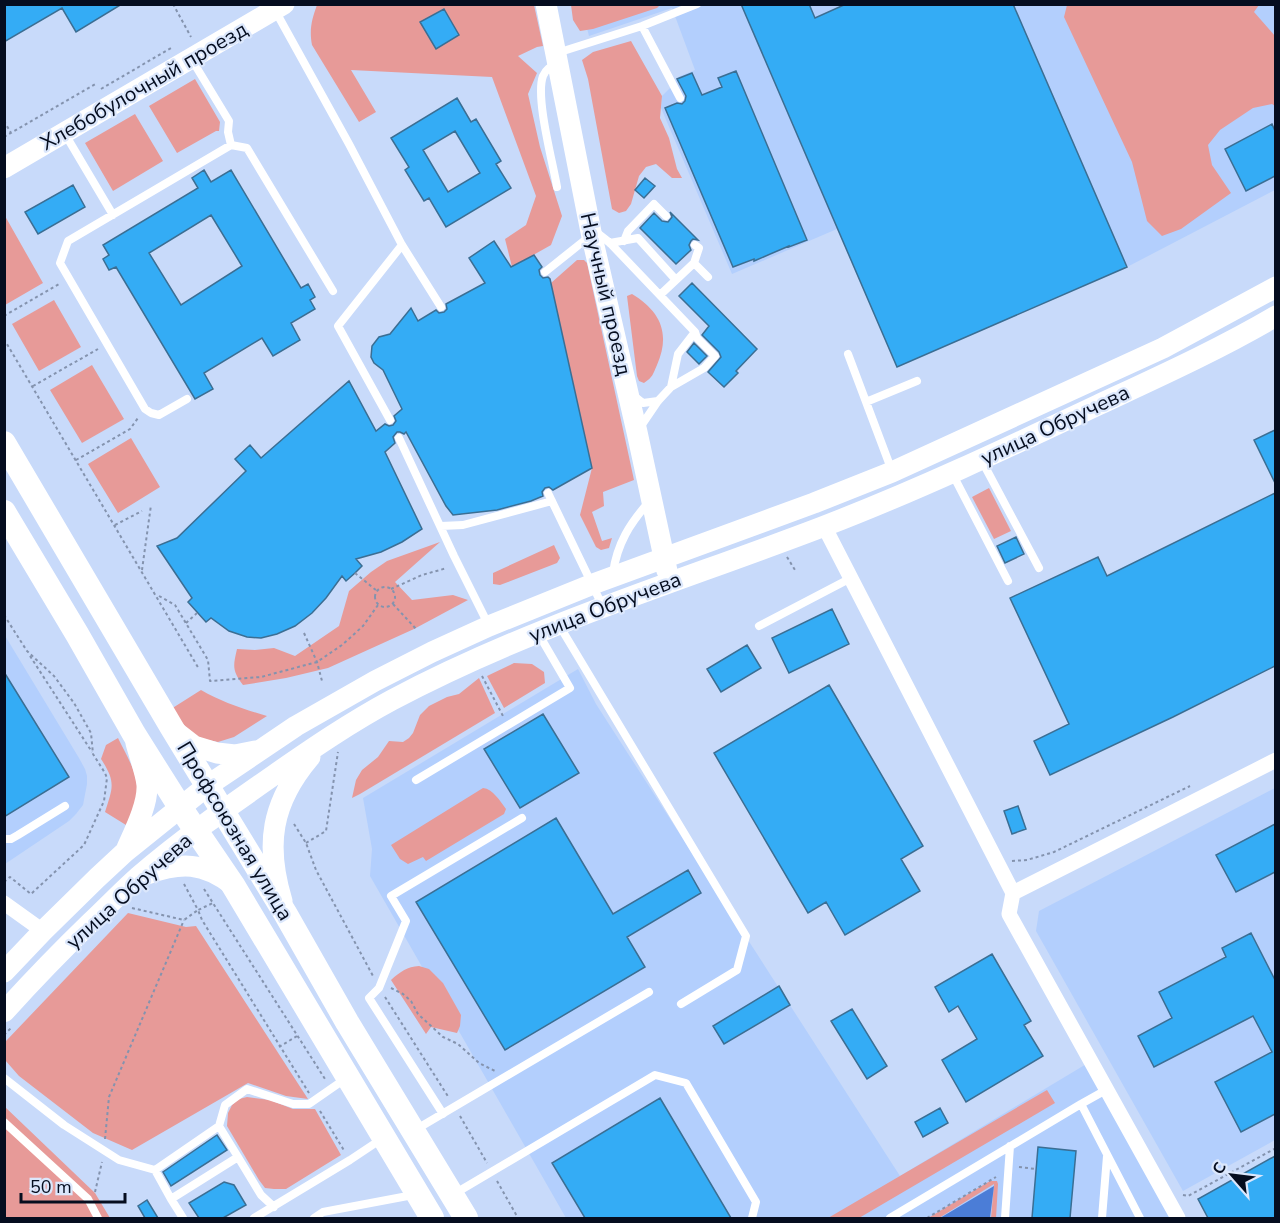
<svg xmlns="http://www.w3.org/2000/svg" width="1280" height="1223" font-family="'Nunito Sans',sans-serif">
<style>
.built{fill:#b3cffd}
.green{fill:#e79a98}
.water{fill:#4b7dd7}
.building{fill:#34acf5;stroke:#3b6e93;stroke-width:1.5;fill-rule:evenodd}
.lines{fill:none;stroke-linecap:round;stroke-linejoin:round}
.path{stroke:#8493ae;stroke-width:2;stroke-dasharray:3 3;stroke-linecap:butt}
.lane{stroke:#fff;stroke-width:8}
.street{stroke:#fff;stroke-width:15}
.secondary{stroke:#fff;stroke-width:21}
.primary{stroke:#fff;stroke-width:24}
.labels{text-anchor:middle;dominant-baseline:central;stroke-width:4.5;stroke-linejoin:round;paint-order:stroke}
.street-label{font-size:21px;fill:#050d1f;stroke:#dbe7fc}
</style>
<rect width="100%" height="100%" fill="#c8dafa"/>
<path class="built" d="M581,5H1275V190L1127,267L897,367L837,229L732,274L661,108L662,96L673,85L678,77L695,70L672,8L589,36Z
M4,634L79,758L85,769L87,776V784L83,805L76,814L69,821L5,864Z
M578,669L596,704L900,1176L1088,1063L1175,1218H566L370,876L372,849L363,798Z
M1275,788V1140L1183,1191L1036,931L1039,911Z"/>
<path class="green" d="M317,5H534L543,46L537,47L518,56L537,73L528,94L540,147L562,216L551,245L512,267L505,239L526,225L536,196L492,77L351,70L376,112L359,122L312,45C309,29 312,19 317,5Z
M571,5V4L660,5L657,8L593,29L580,31L573,20Z
M1067,5H1259L1254,12L1275,36V106L1272,104L1253,108L1220,130L1208,145L1212,165L1231,193L1181,229L1162,236L1147,221L1132,162L1064,17Z
M631,41L662,96L660,118L669,138L677,169L682,178H672L656,164L646,167L639,176L631,204L626,211L619,213L612,209L588,79L582,60L593,52Z
M195,79L220,122L219,131H216L177,153L149,106Z
M135,114L163,161L113,191L85,143Z
M5,216L43,283L5,305L4,303Z
M577,260H584L587,263L634,480L603,492L604,506L592,512L602,541L612,538L609,548L601,550L596,547L580,515L592,468L551,283Z
M632,294C660,311 671,333 657,365C653,374 653,377 644,383L639,381L637,376L627,296Z
M54,300L81,347L39,371L12,324Z
M92,365L124,419L82,443L50,390Z
M131,438L160,487L118,513L88,464Z
M989,488L1011,531L994,539L972,497Z
M440,542L395,582L412,600L453,595L468,600L414,629L328,668L286,678L243,685C232,671 233,666 237,649L255,650L274,648L295,656L339,626L349,591L371,572L387,561Z
M554,545L560,558L557,563L500,585L493,584V573Z
M514,663L532,664L544,672L545,683L504,708L487,676Z
M479,678L495,713L360,794L352,798L356,780L362,770L378,757L389,741L403,742L409,738L413,733L420,715L429,706L447,697L459,694Z
M201,690C222,702 243,709 267,716L234,737L218,742L193,737L171,709Z
M118,738C135,772 147,788 126,825L105,812C113,787 116,782 101,759L106,745Z
M483,788C493,789 500,801 506,809L504,814L426,861L423,857L408,864L400,859L391,845Z
M128,913L186,927L196,926L308,1099L286,1096L248,1083L132,1150L93,1133L19,1076L5,1060L6,1041Z
M419,966L429,969L443,983L461,1015L460,1026L457,1033L431,1027L426,1034L391,980C401,971 407,967 419,966Z
M1047,1090L1055,1103L859,1218H828Z
M247,1097L270,1100L293,1109H315L341,1155L286,1189H274L265,1188L259,1180L227,1126L228,1113L232,1105L239,1099Z
M4,1106L95,1193L110,1218H5Z
M990,1181H997L998,1184L996,1218H991L994,1184L939,1218H928Z"/>
<path class="water" d="M994,1186L990,1218H940Z"/>
<path class="building" d="M4,4H122L76,32L62,8L4,42Z
M741,4H809L815,18L846,4H1013L1127,267L897,367Z
M444,9L459,35L436,49L420,22Z
M736,71L807,240L789,247V246L754,261V259L733,267L665,108L677,103L682,104L685,101L686,96L677,79L692,73L702,95L722,87L718,78Z
M457,98L471,122L476,119L501,161L496,164L511,188L446,227L429,198L424,201L405,170L409,167L391,138ZM455,131L480,173L448,192L423,150Z
M1272,124L1275,131V176L1246,191L1225,149Z
M204,170L211,182L231,170L301,288L308,284L315,297L310,300L315,309L291,323L300,340L273,356L262,338L204,373L213,389L195,399L116,267L109,270L103,259L109,255L103,245L198,188L192,178ZM211,215L242,266L181,305L149,253Z
M645,178L655,186L644,198L635,190Z
M73,185L85,207L38,234L25,212Z
M670,212L698,240L693,239L691,241L689,245L691,250L676,264L640,228L654,213L662,221L668,222L672,217Z
M494,241L511,267L534,255L542,267L539,270L540,275L543,278L548,277L550,279L592,468L553,490L549,487L545,488L542,492L543,496L531,501L497,510L453,515L446,506L406,432L404,434L400,432H397L393,437L395,443L385,452L422,529L402,542L381,552L356,559L362,566L355,573L346,581L342,576L326,598L312,613L295,626L277,634L261,638L247,637L229,631L211,618L206,622L188,602L192,598L157,546L177,538L246,471L235,459L250,445L261,458L349,381L376,431L385,424L389,426L393,425L396,421L394,416L402,409L383,370L374,363L371,357L372,346L379,337L390,334L411,308L418,321L436,310L439,313L444,312L447,309L446,304L485,283L469,258Z
M692,283L757,349L736,371L738,373L724,387L708,372L721,357L719,352L702,335L709,326L679,296Z
M694,343L707,356L699,364L687,352Z
M1275,430V483L1254,440Z
M1275,493V666L1173,717L1050,775L1034,741L1069,724L1010,598L1098,557L1107,576Z
M1016,537L1024,554L1005,563L997,546Z
M832,609L849,644L789,673L772,638Z
M747,645L761,668L721,692L707,669Z
M4,672L69,777L4,817Z
M829,685L923,846L901,859L920,891L845,935L826,902L808,913L714,753Z
M543,714L579,773L520,808L484,749Z
M1018,806L1026,829L1012,834L1004,811Z
M556,818L613,914L688,870L701,893L627,937L645,967L505,1050L416,902Z
M1275,824V872L1236,892L1216,855Z
M1251,933L1275,980V1114L1241,1132L1215,1082L1272,1052L1253,1016L1154,1067L1138,1036L1172,1018L1159,992L1226,957L1222,948Z
M992,954L1031,1021L1024,1025L1043,1056L966,1102L942,1060L977,1039L958,1006L949,1012L935,987Z
M779,986L790,1005L724,1044L713,1026Z
M852,1009L887,1066L867,1079L831,1021Z
M660,1098L731,1218H585L552,1163Z
M940,1108L948,1123L923,1137L915,1122Z
M217,1135L227,1150L171,1186L163,1172Z
M1038,1147L1076,1151L1070,1218H1032Z
M1275,1156V1218H1208L1198,1199Z
M224,1182L234,1185L246,1205L223,1218H199L189,1203Z
M147,1200L158,1218H145L138,1206Z"/>
<g class="lines">
<path class="path" d="M173,4L191,37
M101,89L171,48
M4,121L11,133
M4,137L97,83
M4,316L59,284
M4,339L199,669
M33,386L98,349
M76,460L130,429L138,418
M115,525L142,511
M787,557L795,570
M142,570L151,505
M355,573L377,591
M375 597a10 10 0 1 1 20 0a10 10 0 1 1-20 0Z
M391,589L422,575L447,568
M159,596L175,605L208,660L210,681L261,677L317,662L342,645L363,626L378,605
M393,604L417,630
M4,615L27,651L54,676L74,703L91,733L93,754L105,773L107,778L104,801L84,845L31,894L10,877L4,882
M186,623L197,613
M304,633L317,662L322,681
M30,656L92,752
M482,676L503,716
M294,824L306,843L316,870L373,976
M306,843L326,831L338,752
M1012,861L1027,860L1054,852L1190,786
M184,884L198,910L213,903
M204,889L325,1079
M132,908L184,920L198,910L202,920L309,1093
M391,988L403,994L411,1001L418,1014L443,1037L458,1044L479,1063L495,1071
M385,997L449,1098
M4,1035L11,1028
M279,1047L297,1036
M320,1111L345,1152
M460,1116L487,1163
M105,1139L109,1097L184,920
M1019,1167L1036,1169
M497,1181L518,1218
M95,1192L102,1162
M1183,1195L1188,1196L1276,1148
M927,1218L996,1177"/>
<path class="lane" d="M276,12L349,144L402,245L441,307
M642,26L680,98
M557,53L642,26L697,4
M556,64C550,67 546,69 543,76C535,97 553,163 557,187
M65,134L113,215
M231,145L247,148L333,291
M596,232L610,243L695,332L678,354L671,387L658,401L639,429
M624,241L628,231L654,204L666,216
M610,243L638,238L676,280
M694,263L699,248L695,245
M545,272L585,240L590,237
M660,295L694,263L708,277
M848,354L892,471
M671,387L704,368L715,356L697,338L695,332
M633,395L643,403L658,401
M187,399L159,415L151,413L145,409L60,263L68,241L231,145L228,132L229,121L192,60
M866,402L917,381
M390,420L338,326L402,245
M399,438L454,556L488,624
M982,461L1039,568
M952,473L1008,581
M548,493L602,605
M441,526L463,525L552,501
M613,573C617,544 630,523 649,502
M559,625L746,936L737,970L681,1004
M759,626L851,578
M416,780L570,688L538,633
M4,839H11L18,835L65,806
M4,1078L64,1125L119,1160L155,1170L171,1199L238,1157L261,1195L274,1207
M1081,1104L1106,1090
M443,1114L369,998L379,988L406,921L391,896L522,818
M4,1122L88,1199L98,1218
M219,1126L238,1157
M415,1130L649,992
M155,1170L219,1126L225,1105L247,1089L293,1104H309L345,1079
M454,1194L655,1075L686,1083L756,1202L752,1218
M171,1199L183,1218
M254,1218L350,1160L380,1140
M314,1218L323,1212L413,1195
M890,1218L1081,1104L1140,1218
M1005,1218L1010,1146
M1102,1218L1107,1156"/>
<path class="street" d="M824,526L1013,893L1009,914L1178,1218
M1013,893L1276,760
M4,903L43,931"/>
<path class="secondary" d="M546,4L592,237L637,432L667,571
M4,168L284,4
M176,732L194,746L217,753L235,755L255,751
M127,848C135,830 148,804 147,785C146,773 139,755 136,743
M147,874C181,862 203,862 233,885
M282,901C265,845 271,803 310,757
M4,972L43,931L97,878L125,852L207,786L296,726L375,681L432,652L489,626L593,584L814,503L892,472L1163,348L1276,287
M4,1012C32,981 61,951 91,922C107,907 122,891 139,876C182,839 228,807 274,775C313,748 351,722 392,700C529,627 678,582 822,527C916,491 1007,448 1098,405C1158,377 1218,350 1276,316"/>
<path class="primary" d="M4,443L172,728L285,913L347,1022L466,1218
M4,512L77,634L134,734L180,807L233,885L432,1218"/>
</g>
<g class="labels">
<g class="street-label">
<text transform="translate(144 86) rotate(-30)">Хлебобулочный проезд</text>
<text transform="translate(606 294) rotate(77)">Научный проезд</text>
<text transform="translate(1055 425) rotate(-25)">улица Обручева</text>
<text transform="translate(605 607) rotate(-21)">улица Обручева</text>
<text transform="translate(235 831) rotate(59)">Профсоюзная улица</text>
<text transform="translate(129 891) rotate(-42)">улица Обручева</text>
</g>
</g>
<rect width="1280" height="1223" fill="none" stroke="#050d1f" stroke-width="12"/>
<g transform="translate(1232 1175) rotate(298)" stroke="#dbe7fc" stroke-width="4.5" paint-order="stroke">
<path d="M0-4.5L10 22L0 15L-10 22Z" fill="#050d1f"/>
<text y="-9" font-size="16" font-weight="bold" text-anchor="middle" fill="#050d1f">С</text>
</g>
<path d="M21 1193v9h104v-9" fill="none" stroke="#050d1f" stroke-width="3"/>
<text x="30" y="1193" font-size="18" fill="#050d1f" stroke="#dbe7fc" stroke-width="4.5" paint-order="stroke">50 m</text>
</svg>
